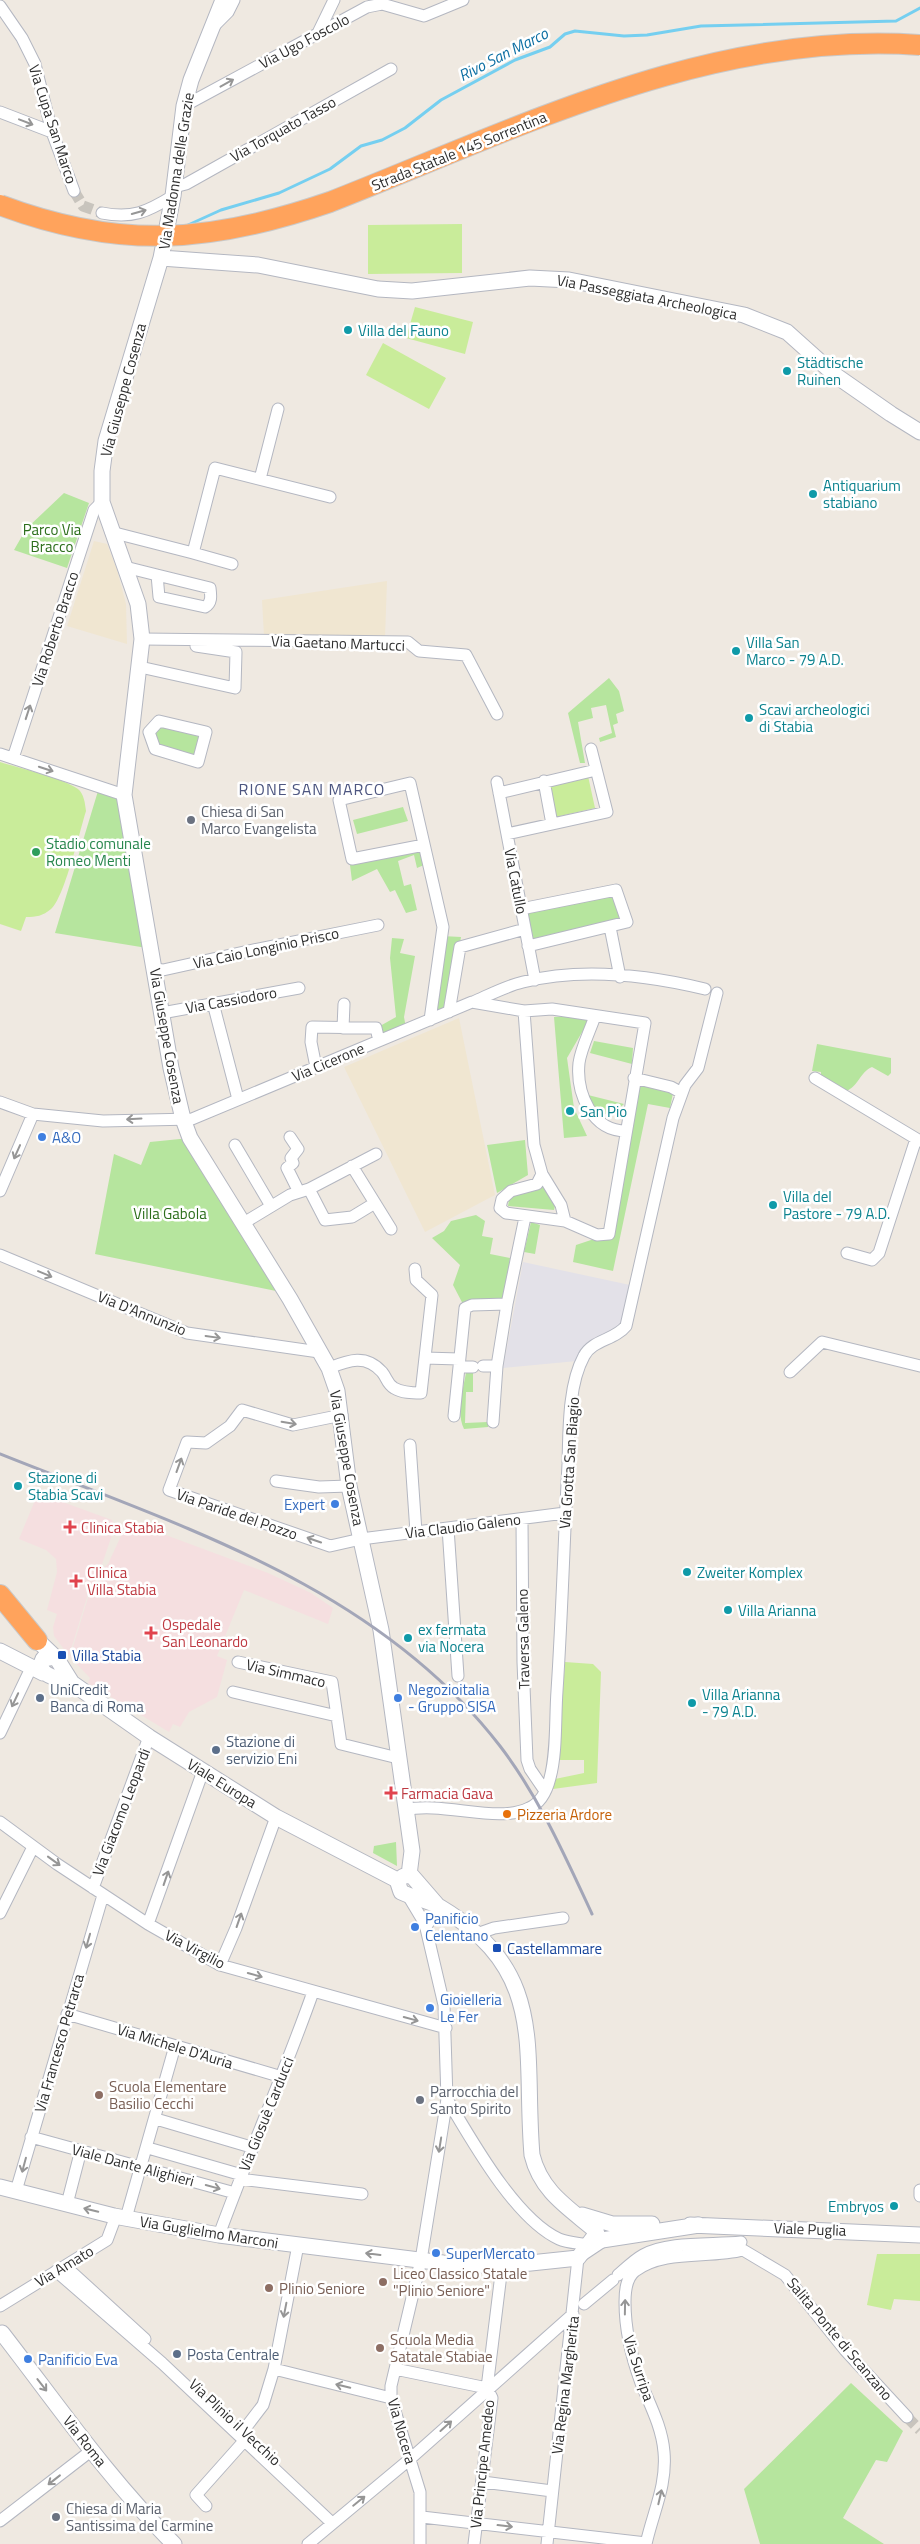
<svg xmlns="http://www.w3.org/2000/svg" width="920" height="2544" font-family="'Titillium Web',sans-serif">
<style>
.industrial{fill:#e3e1e8}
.education{fill:#f0e6d1}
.medical{fill:#f5dfe0}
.green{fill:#b6e59e}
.pitch{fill:#c9ec9a}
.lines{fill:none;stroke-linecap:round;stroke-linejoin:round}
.stream{stroke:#75cff0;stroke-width:3}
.street-tunnel{stroke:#c8c4bd;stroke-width:11;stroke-dasharray:11 5.5;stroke-linecap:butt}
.street-casing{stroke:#b4b7c1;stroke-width:13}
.secondary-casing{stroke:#b4b7c1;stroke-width:17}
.highway-casing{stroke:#c9c9c9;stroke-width:22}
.street{stroke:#fff;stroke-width:11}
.secondary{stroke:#fff;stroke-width:15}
.highway{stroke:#ffa35c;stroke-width:20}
.rail{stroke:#a3a6b8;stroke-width:3}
.highway-bridge-casing{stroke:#c9c9c9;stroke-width:22;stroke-linecap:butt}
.highway-bridge{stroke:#ffa35c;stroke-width:20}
.oneway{stroke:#969696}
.culture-dot{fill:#0f9aa8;stroke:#fff;stroke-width:2}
.worship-dot{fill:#6b7280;stroke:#fff;stroke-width:2}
.leisure-dot{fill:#2e9e5b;stroke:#fff;stroke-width:2}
.shop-dot{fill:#3f7fe0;stroke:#fff;stroke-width:2}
.health-dot{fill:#e0444e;stroke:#fff;stroke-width:2}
.transit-dot{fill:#1a4fb4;stroke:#fff;stroke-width:2}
.service-dot{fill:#5c6f8a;stroke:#fff;stroke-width:2}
.food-dot{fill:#e8710a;stroke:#fff;stroke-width:2}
.education-dot{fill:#8d6e63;stroke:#fff;stroke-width:2}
.labels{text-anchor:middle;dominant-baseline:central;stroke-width:5;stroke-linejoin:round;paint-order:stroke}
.street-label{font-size:15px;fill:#2e2e2e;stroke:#fff}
.culture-label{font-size:15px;fill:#0d838f;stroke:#fff;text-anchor:start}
.park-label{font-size:15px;fill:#2c6e1b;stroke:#fff}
.worship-label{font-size:15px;fill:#5b616d;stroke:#fff;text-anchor:start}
.leisure-label{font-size:15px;fill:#27864d;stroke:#fff;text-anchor:start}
.shop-label{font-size:15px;fill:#366cbe;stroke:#fff;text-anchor:start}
.health-label{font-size:15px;fill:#be3a42;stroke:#fff;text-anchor:start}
.transit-label{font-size:15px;fill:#164399;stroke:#fff;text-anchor:start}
.service-label{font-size:15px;fill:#4e5e75;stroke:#fff;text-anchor:start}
.food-label{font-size:15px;fill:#c56008;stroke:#fff;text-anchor:start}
.education-label{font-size:15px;fill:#785e54;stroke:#fff;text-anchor:start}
.water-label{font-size:16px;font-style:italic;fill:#0d6fa3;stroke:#fff}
.neighbourhood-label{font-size:16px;letter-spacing:1px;fill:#4d5680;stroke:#fff}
</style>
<rect width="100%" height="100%" fill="#efe9e1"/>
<path class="industrial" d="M523,1262L630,1285L626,1326L577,1361L503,1368Z"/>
<path class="education" d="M94,541L107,544L117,570L126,604L127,644L67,626Z
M387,581L385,638L264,636L262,600Z
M459,1018L495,1195L425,1232L344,1067Z"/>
<path class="medical" d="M38,1493L112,1520L115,1526L93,1591H89L69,1656L54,1636L53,1627L57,1614L47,1610L57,1572L56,1559L46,1550L19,1539Z
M128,1521L268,1573L311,1593L333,1608L328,1624L244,1590L217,1656L227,1660L217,1697L189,1712L180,1727L173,1724L169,1732L88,1683L90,1678L70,1657L90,1591L94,1592L103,1568L108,1564Z"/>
<path class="green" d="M64,493L89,503L67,568L14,550L26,529Z
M609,678L619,691L624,711L616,714L618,723L613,725L616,737L600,742L599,738L612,733L606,705L591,708L593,718L578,722L585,763H580L568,713Z
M159,721L202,731L198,762L155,749L149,732Z
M98,791L125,800L147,948L55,933Z
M403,807L408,821L357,834L353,820Z
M419,848L424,865L417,868L414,855L398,861L404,886L411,884L417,910L406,913L395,890L390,892L377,869L352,881L350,865Z
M614,891L626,919L531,942L525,911Z
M442,936L461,937L449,1011L430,1019Z
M392,938L404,939L400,953L415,956L404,1017L406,1028L381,1037L380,1026L396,1017L390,958Z
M592,1015L567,1058L574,1108L587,1136L564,1138L554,1017Z
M594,1041L633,1048L632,1064L590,1053Z
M817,1044L891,1058V1073L888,1076L872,1067C860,1072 858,1087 846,1091L821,1079V1072L812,1071Z
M634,1081L674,1088L670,1108L648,1104L613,1271L573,1262L576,1245L609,1234Z
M588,1095L624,1104L613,1114H596Z
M190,1138L281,1292L95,1254L114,1154L141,1165L150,1142Z
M525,1140L528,1175L497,1193L487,1145Z
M538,1186L546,1188L556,1202L554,1210L508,1206L510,1194Z
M476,1215L485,1221L482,1236L493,1238L490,1254L510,1258L509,1265L513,1266L507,1304L465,1308L453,1285L460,1265L432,1238L444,1231L451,1221Z
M531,1222L540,1225L535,1254L524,1252Z
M473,1369V1392H466L465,1423L488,1422V1427L464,1429C456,1413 463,1390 466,1373Z
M396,1842L397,1866L373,1853L374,1846Z
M851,2383L903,2431L887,2462L876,2460L843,2518L884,2544H760L744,2489Z"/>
<path class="pitch" d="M462,224V273L368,274V225Z
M415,307L473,322L465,354L406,338Z
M383,343L446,378L429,409L366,375Z
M0,762C19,768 63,778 78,789C84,794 85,803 86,811C80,830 64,899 51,909C43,916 36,917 26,917L21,931L0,924Z
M588,776L595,808L556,817L549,785Z
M565,1662L593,1664L601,1672L597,1783L553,1789L555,1779L584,1773V1760H558Z
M877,2254H920V2301L894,2299L891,2310L867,2305Z"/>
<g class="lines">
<path class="stream" d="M188,225L221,210L279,193L330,169L361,146L382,140L405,128L441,100L515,60L550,47L565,34L575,31L624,36L647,35L701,26L896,21L920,8"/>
<path class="street-tunnel" d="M74,191L83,206L102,213
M907,2417L920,2430"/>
<defs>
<path id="street" d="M0,6L22,38L35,64L52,132L74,191
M214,26L228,12L234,0
M318,33L334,0
M184,106L367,7L382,4L424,16L463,0
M0,112L52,132
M174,187L186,184L391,69
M102,213C132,219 147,212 173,196
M260,479L278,409
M111,532L193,553L215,468L330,497
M193,553L232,564
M125,567L157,575L159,597L205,607C212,603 211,596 210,588L157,575
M142,639L408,642L419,651L466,655L497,714
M140,667L235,688L236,652L196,646
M159,721L206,732L198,762L155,749L149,732Z
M0,754L124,795
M13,758L94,510L102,502
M544,781L552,824
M497,782L535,980
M499,793L596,770
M507,834L607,812L591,749
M424,845L352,859L339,800L410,783L443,927L430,1020
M521,909L616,890L627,922L528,946
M610,927L620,977
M155,969L163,970L258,949L378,925
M473,1002C489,995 506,986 523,982C582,967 647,975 705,989
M213,1003L238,1099
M449,1012L460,947L525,929
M162,1013L299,988
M595,1016C590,1031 581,1048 579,1063C576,1093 592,1131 626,1131
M343,1028L344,1004
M316,1067L311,1042L312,1027L376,1028L379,1041
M634,1078L671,1087L682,1093
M815,1078L920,1141
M0,1102L33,1114L103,1121L192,1119L472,1002L524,1011L552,1009L645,1023L609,1234L597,1235L565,1221L561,1205L542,1174L534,1145L524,1011
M290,1137L298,1149L291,1158L293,1163L287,1168L299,1192
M235,1145L271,1206
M352,1166L391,1229
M542,1174L537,1184L511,1191L502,1199L500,1208L506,1213L565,1221
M309,1189L325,1220L352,1217L375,1203
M0,1191L33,1114
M242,1224L290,1195L309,1189L376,1154
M847,1253L872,1260L879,1253L916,1139
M0,1255L187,1333L319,1352
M507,1304L525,1217
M425,1358L459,1359
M483,1366H497
M459,1367H473
M329,1368C349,1360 366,1354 382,1372C387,1378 387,1384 394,1388C402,1393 412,1393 421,1393L432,1295L416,1280L415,1269
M790,1372L822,1342L920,1366
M342,1415L293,1425L242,1410L230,1426L206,1443L187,1442L169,1490L330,1546L361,1539L565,1513
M454,1416L465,1308L472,1305L507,1304L497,1366L493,1422
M410,1445L416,1532
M276,1481L319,1487L349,1486
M522,1519L523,1662L527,1760L530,1769L545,1791
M448,1528L458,1676
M238,1662L332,1682L341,1744L398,1758
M233,1692L337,1716
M0,1733L31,1668
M405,1810C443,1801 498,1824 529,1808C541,1803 547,1790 550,1778C557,1752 555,1718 557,1691C562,1615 564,1540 568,1464C569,1431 568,1385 584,1356C592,1340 615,1340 626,1326L673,1118L685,1085L698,1068L717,993
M0,1822L57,1864L148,1924L220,1965L446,2028
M93,1888L149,1737
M407,1894L425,1924L444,2005L447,2099L421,2260L391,2386V2398L420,2492V2544
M0,1913L33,1847
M148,1924L203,1771
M426,1927C431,1915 442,1915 454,1917
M477,1934L494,1928L563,1918
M220,1965L236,1928L276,1817
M67,2014L282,2077
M447,2099C471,2139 515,2219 559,2239C568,2243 580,2243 589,2245
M156,2119L251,2147
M31,2137L235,2193
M148,2148L242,2175
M240,2179L362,2194
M920,2190V2196
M16,2191L103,1895
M67,2204L81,2150
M126,2218L175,2046
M219,2235C249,2153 284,2074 313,1992
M743,2250L785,2275L845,2350L907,2417
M65,2266L145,2339
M56,2271L162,2363L332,2523
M618,2275C626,2268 634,2260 643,2255C668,2241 712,2245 741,2242
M584,2304L613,2280
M0,2306L107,2240L116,2216
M274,2369L391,2398
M395,2369L487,2388
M240,2435L263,2405L274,2369L298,2245
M483,2482L552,2491
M206,2506L196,2495L245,2440
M422,2517L646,2543
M0,2521L92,2450
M308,2544L410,2459L573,2314
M474,2544L492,2398L487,2388L502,2266
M547,2544L578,2258L605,2240
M646,2544C653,2512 667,2486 664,2452C662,2427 650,2405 641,2383C631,2356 625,2331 625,2302C625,2291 626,2278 635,2271C665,2249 709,2259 743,2250"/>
<path id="secondary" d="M223,0L191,80L184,106L173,196L161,258L106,441L102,471V502L138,604L142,639L124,795L171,1068L183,1119L190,1138L290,1299L329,1368L337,1391L349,1486L381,1630L412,1851L409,1875
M161,258L258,265L378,289L412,291L530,278L569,280L744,315L787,332L835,375L891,414L920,432
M37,1640L57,1659L72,1683L149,1737L276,1817L399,1881
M0,1651L43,1673
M54,1657L43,1659C34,1676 61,1679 72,1683
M438,1906L412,1876C405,1874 400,1877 398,1883L401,1892C413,1898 428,1900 440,1907C549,1972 523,2049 532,2155C541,2192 569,2208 596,2231L598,2237L602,2240L699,2225
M0,2187L114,2216L219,2235L443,2263L502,2266L578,2258L596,2234
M582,2215L612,2224H652
M690,2225L920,2235
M2,2333C57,2404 109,2480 174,2544"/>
<path id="highway" d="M0,1595L37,1640"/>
</defs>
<use href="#street" class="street-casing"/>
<use href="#secondary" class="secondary-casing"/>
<use href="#highway" class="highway-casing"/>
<use href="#street" class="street"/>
<use href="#secondary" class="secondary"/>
<use href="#highway" class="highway"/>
<path class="rail" d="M0,1454C180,1526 377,1586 500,1746C539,1797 565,1856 592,1914"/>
<defs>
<path id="highway-bridge" d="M0,205C120,250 211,243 330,202C519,128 711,30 920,45"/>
</defs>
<use href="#highway-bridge" class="highway-bridge-casing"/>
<use href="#highway-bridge" class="highway-bridge"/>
</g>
<defs><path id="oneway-shaft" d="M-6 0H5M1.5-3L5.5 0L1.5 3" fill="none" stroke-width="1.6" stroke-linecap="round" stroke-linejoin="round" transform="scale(1.25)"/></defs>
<g class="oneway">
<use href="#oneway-shaft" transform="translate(227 83) rotate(-29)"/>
<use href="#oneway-shaft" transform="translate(26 122) rotate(21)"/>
<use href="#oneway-shaft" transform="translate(139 212) rotate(-16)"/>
<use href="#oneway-shaft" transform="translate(28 712) rotate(-72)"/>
<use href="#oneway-shaft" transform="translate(46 769) rotate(18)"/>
<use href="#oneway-shaft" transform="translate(134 1119) rotate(177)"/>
<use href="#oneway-shaft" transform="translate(17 1152) rotate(114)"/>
<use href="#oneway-shaft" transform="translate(45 1274) rotate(23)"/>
<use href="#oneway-shaft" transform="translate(213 1337) rotate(8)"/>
<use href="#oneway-shaft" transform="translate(289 1423) rotate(9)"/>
<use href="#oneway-shaft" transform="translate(179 1465) rotate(-70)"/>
<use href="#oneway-shaft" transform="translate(314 1540) rotate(-161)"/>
<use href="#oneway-shaft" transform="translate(15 1700) rotate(115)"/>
<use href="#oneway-shaft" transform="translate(54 1861) rotate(36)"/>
<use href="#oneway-shaft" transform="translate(166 1878) rotate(-71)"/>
<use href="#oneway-shaft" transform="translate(239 1920) rotate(-71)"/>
<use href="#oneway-shaft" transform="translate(88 1941) rotate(106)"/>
<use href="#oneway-shaft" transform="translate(255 1975) rotate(16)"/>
<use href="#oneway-shaft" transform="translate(411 2019) rotate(15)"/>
<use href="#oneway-shaft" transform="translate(440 2145) rotate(99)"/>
<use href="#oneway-shaft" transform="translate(24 2165) rotate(105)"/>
<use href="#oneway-shaft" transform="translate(213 2187) rotate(15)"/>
<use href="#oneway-shaft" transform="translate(91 2210) rotate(-166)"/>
<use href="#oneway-shaft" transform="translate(373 2254) rotate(-173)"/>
<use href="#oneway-shaft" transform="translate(625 2307) rotate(-89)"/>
<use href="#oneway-shaft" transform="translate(285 2310) rotate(101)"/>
<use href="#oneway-shaft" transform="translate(42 2385) rotate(52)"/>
<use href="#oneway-shaft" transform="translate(343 2386) rotate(-166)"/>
<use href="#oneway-shaft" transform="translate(446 2426) rotate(-42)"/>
<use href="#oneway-shaft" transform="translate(54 2480) rotate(142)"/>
<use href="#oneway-shaft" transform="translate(660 2497) rotate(-77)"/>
<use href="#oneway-shaft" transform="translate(359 2501) rotate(-39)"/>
<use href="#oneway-shaft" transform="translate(505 2526) rotate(7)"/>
</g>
<g class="culture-dot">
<circle cx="348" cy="330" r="5"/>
<circle cx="787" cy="371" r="5"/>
<circle cx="813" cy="494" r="5"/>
<circle cx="736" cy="651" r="5"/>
<circle cx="749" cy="718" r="5"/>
<circle cx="570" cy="1111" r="5"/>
<circle cx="773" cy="1205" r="5"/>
<circle cx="18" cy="1486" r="5"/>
<circle cx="687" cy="1572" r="5"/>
<circle cx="728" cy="1610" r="5"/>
<circle cx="408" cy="1638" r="5"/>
<circle cx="692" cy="1703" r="5"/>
<circle cx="894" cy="2206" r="5"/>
</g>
<g class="worship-dot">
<circle cx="191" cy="820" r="5"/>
<circle cx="420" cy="2100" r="5"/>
<circle cx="56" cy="2517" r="5"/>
</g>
<circle class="leisure-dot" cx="36" cy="852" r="5"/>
<g class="shop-dot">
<circle cx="42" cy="1137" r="5"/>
<circle cx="335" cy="1504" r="5"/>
<circle cx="398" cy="1698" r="5"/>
<circle cx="415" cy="1927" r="5"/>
<circle cx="430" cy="2008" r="5"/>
<circle cx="436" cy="2253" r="5"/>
<circle cx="28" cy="2359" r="5"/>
</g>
<g class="health-dot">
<path d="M67.5 1519.5h5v5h5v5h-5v5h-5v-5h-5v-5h5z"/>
<path d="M73.5 1573.5h5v5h5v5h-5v5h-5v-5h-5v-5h5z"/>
<path d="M148.5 1625.5h5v5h5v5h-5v5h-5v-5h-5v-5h5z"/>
<path d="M388.5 1785.5h5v5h5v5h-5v5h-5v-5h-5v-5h5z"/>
</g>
<g class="transit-dot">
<rect x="57" y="1650" width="10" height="10" rx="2.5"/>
<rect x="492" y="1943" width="10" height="10" rx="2.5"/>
</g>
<g class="service-dot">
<circle cx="40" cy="1698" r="5"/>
<circle cx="216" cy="1750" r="5"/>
<circle cx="177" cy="2354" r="5"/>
</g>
<circle class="food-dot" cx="507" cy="1814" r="5"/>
<g class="education-dot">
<circle cx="99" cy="2095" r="5"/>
<circle cx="383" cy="2282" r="5"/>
<circle cx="269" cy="2288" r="5"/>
<circle cx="380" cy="2348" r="5"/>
</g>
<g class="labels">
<g class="street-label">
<text transform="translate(304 41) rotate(-28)">Via Ugo Foscolo</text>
<text transform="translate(53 124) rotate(72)">Via Cupa San Marco</text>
<text transform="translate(283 129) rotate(-29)">Via Torquato Tasso</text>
<text transform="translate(459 151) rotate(-22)">Strada Statale 145 Sorrentina</text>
<text transform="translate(176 171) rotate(-81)">Via Madonna delle Grazie</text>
<text transform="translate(647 297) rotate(11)">Via Passeggiata Archeologica</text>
<text transform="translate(123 390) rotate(-75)">Via Giuseppe Cosenza</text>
<text transform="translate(55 629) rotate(-72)">Via Roberto Bracco</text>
<text transform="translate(338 643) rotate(2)">Via Gaetano Martucci</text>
<text transform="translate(516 881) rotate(79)">Via Catullo</text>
<text transform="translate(266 948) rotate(-12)">Via Caio Longinio Prisco</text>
<text transform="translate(231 1000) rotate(-10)">Via Cassiodoro</text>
<text transform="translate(167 1036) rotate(80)">Via Giuseppe Cosenza</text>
<text transform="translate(328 1062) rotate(-23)">Via Cicerone</text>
<text transform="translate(142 1313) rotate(22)">Via D'Annunzio</text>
<text transform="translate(347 1458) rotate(80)">Via Giuseppe Cosenza</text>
<text transform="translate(569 1463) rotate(-86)">Via Grotta San Biagio</text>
<text transform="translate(237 1514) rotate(19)">Via Paride del Pozzo</text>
<text transform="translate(463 1526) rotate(-7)">Via Claudio Galeno</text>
<text transform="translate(523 1639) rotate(-91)">Traversa Galeno</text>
<text transform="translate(286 1673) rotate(13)">Via Simmaco</text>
<text transform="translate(222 1783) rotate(32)">Viale Europa</text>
<text transform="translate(121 1812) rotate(-69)">Via Giacomo Leopardi</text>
<text transform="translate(195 1949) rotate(28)">Via Virgilio</text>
<text transform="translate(59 2043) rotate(-74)">Via Francesco Petrarca</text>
<text transform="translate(175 2046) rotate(17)">Via Michele D'Auria</text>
<text transform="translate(266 2114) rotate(-68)">Via Giosuè Carducci</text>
<text transform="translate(133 2165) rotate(15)">Viale Dante Alighieri</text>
<text transform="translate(810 2229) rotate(2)">Viale Puglia</text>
<text transform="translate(209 2232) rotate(9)">Via Guglielmo Marconi</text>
<text transform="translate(64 2266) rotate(-31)">Via Amato</text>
<text transform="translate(840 2339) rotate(50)">Salita Ponte di Scanzano</text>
<text transform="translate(639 2368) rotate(72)">Via Surripa</text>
<text transform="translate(565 2385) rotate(-83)">Via Regina Margherita</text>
<text transform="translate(235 2422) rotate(43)">Via Plinio il Vecchio</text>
<text transform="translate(402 2431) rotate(74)">Via Nocera</text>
<text transform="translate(85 2441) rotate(52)">Via Roma</text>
<text transform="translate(482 2464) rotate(-84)">Via Principe Amedeo</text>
</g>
<g class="culture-label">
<text x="358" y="330">Villa del Fauno</text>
<text x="797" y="362">Städtische<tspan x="797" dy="17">Ruinen</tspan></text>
<text x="823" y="485">Antiquarium<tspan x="823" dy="17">stabiano</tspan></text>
<text x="746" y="642">Villa San<tspan x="746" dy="17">Marco - 79 A.D.</tspan></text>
<text x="759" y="709">Scavi archeologici<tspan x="759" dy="17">di Stabia</tspan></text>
<text x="580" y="1111">San Pio</text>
<text x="783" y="1196">Villa del<tspan x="783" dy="17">Pastore - 79 A.D.</tspan></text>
<text x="28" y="1477">Stazione di<tspan x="28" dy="17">Stabia Scavi</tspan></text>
<text x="697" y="1572">Zweiter Komplex</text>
<text x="738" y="1610">Villa Arianna</text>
<text x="418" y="1629">ex fermata<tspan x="418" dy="17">via Nocera</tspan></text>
<text x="702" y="1694">Villa Arianna<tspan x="702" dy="17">- 79 A.D.</tspan></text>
<text x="884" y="2206" text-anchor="end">Embryos</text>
</g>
<g class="park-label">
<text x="52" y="529">Parco Via<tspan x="52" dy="17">Bracco</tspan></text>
<text x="170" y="1213">Villa Gabola</text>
</g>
<g class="worship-label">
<text x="201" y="811">Chiesa di San<tspan x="201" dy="17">Marco Evangelista</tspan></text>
<text x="430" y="2091">Parrocchia del<tspan x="430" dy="17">Santo Spirito</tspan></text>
<text x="66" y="2508">Chiesa di Maria<tspan x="66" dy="17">Santissima del Carmine</tspan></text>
</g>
<g class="leisure-label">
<text x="46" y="843">Stadio comunale<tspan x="46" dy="17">Romeo Menti</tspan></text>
</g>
<g class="shop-label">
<text x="52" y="1137">A&amp;O</text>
<text x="325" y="1504" text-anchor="end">Expert</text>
<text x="408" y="1689">Negozioitalia<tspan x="408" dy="17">- Gruppo SISA</tspan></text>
<text x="425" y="1918">Panificio<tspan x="425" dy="17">Celentano</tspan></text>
<text x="440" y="1999">Gioielleria<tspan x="440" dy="17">Le Fer</tspan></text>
<text x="446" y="2253">SuperMercato</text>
<text x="38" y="2359">Panificio Eva</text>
</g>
<g class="health-label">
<text x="81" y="1527">Clinica Stabia</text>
<text x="87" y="1572">Clinica<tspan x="87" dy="17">Villa Stabia</tspan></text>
<text x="162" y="1624">Ospedale<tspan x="162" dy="17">San Leonardo</tspan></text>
<text x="401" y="1793">Farmacia Gava</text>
</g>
<g class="transit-label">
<text x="72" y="1655">Villa Stabia</text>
<text x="507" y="1948">Castellammare</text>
</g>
<g class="service-label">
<text x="50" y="1689">UniCredit<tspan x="50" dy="17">Banca di Roma</tspan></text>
<text x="226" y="1741">Stazione di<tspan x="226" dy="17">servizio Eni</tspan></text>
<text x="187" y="2354">Posta Centrale</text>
</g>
<g class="food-label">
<text x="517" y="1814">Pizzeria Ardore</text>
</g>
<g class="education-label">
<text x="109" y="2086">Scuola Elementare<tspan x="109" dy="17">Basilio Cecchi</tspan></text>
<text x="393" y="2273">Liceo Classico Statale<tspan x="393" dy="17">"Plinio Seniore"</tspan></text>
<text x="279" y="2288">Plinio Seniore</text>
<text x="390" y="2339">Scuola Media<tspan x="390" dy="17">Satatale Stabiae</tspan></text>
</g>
<g class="water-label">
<text transform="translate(503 54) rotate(-27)">Rivo San Marco</text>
</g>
<g class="neighbourhood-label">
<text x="312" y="789">RIONE SAN MARCO</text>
</g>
</g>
</svg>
